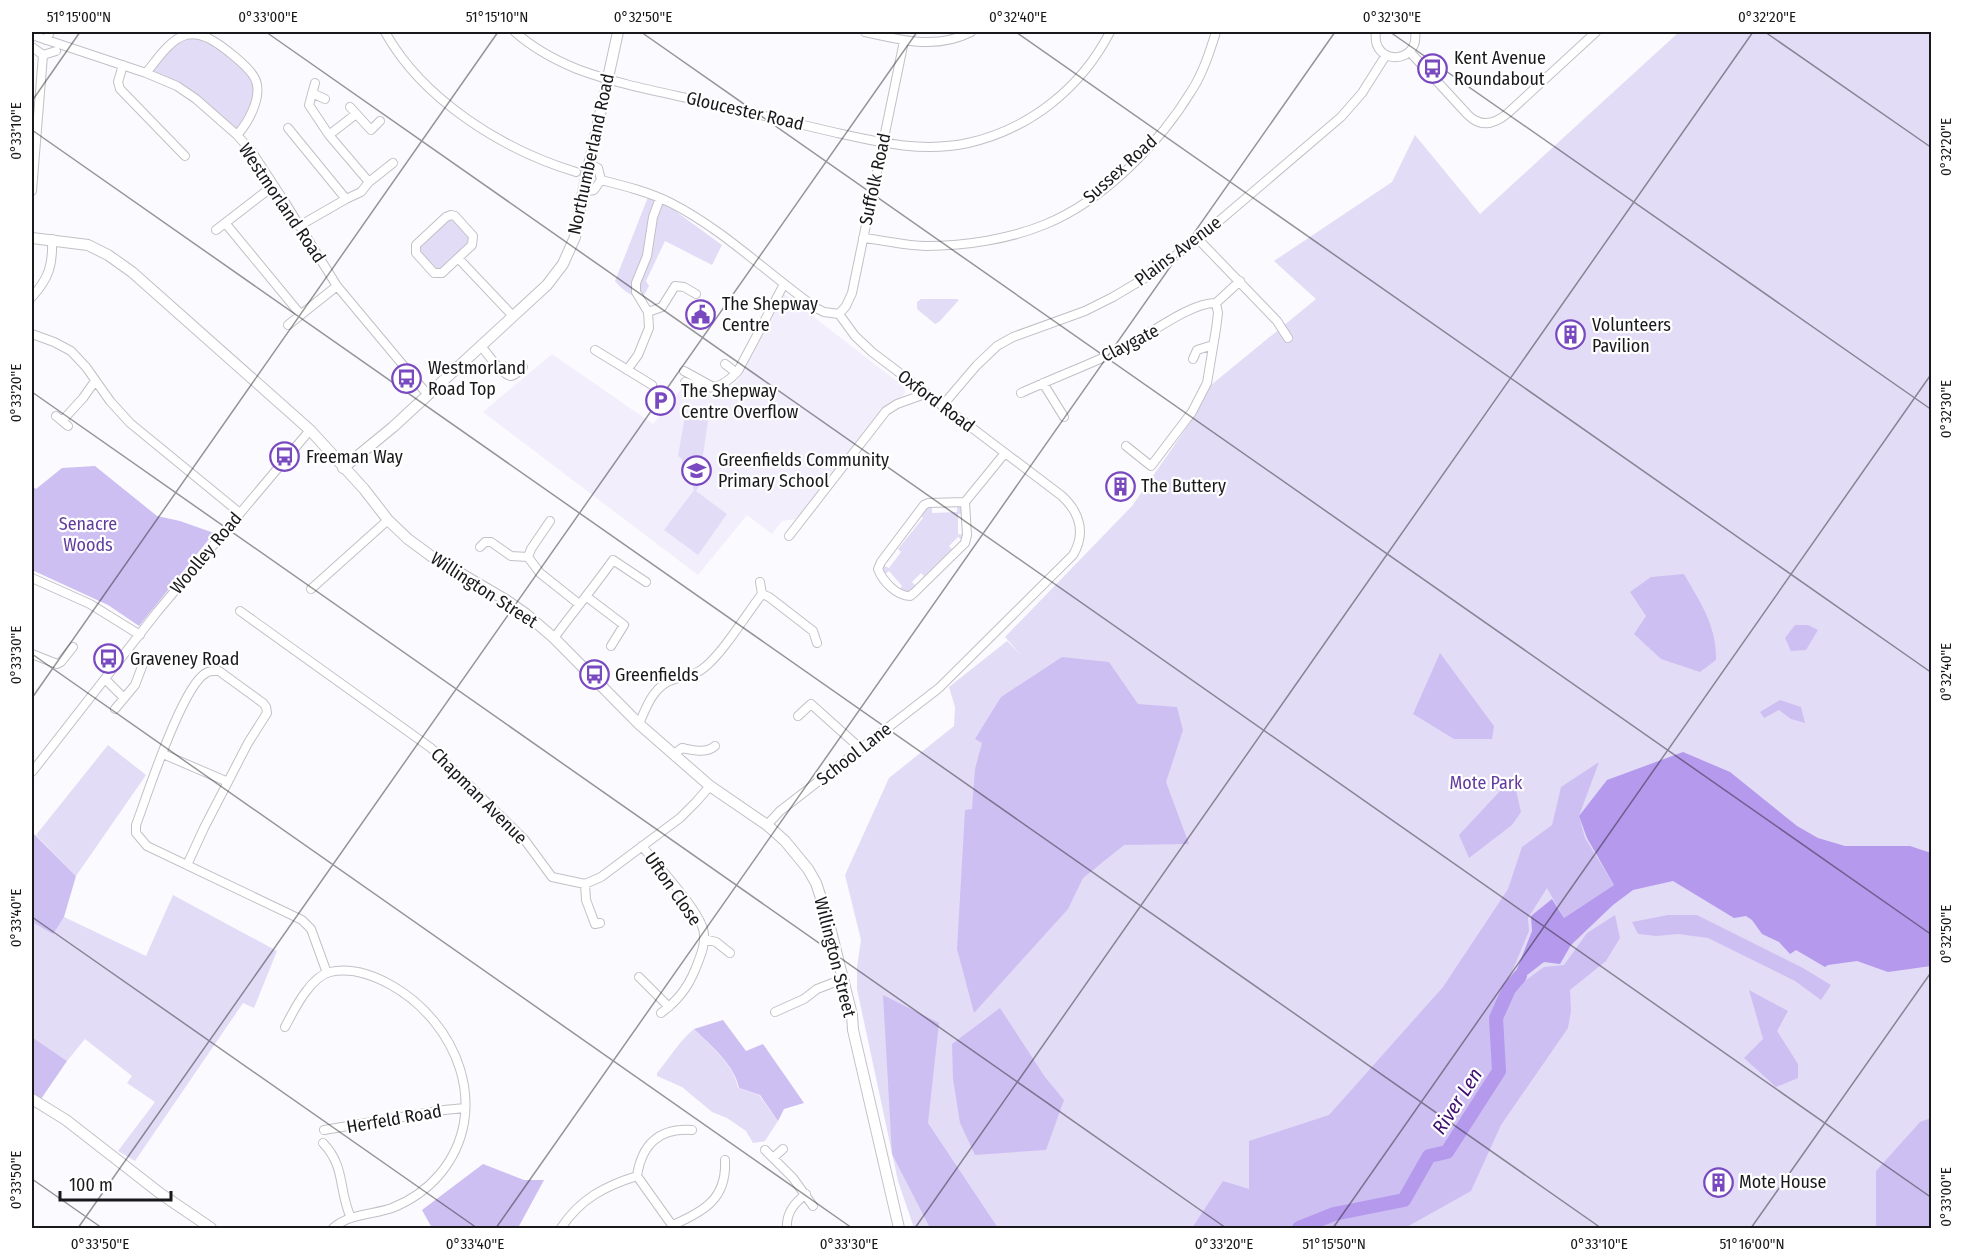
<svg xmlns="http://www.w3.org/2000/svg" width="1963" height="1260" font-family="'Fira Sans Condensed',sans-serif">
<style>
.built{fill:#f2eefc}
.green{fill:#e3dcf7}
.forest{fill:#cebff2}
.water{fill:#b499ed}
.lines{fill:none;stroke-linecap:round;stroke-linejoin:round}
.river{stroke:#b499ed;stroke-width:14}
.minor-casing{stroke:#c2c0c7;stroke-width:10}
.tertiary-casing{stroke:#c2c0c7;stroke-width:12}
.minor{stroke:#fff;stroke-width:8}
.tertiary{stroke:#fff;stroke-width:10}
.ticks{fill:none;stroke:#19181b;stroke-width:1.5;stroke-opacity:0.45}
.labels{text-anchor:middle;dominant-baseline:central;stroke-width:4.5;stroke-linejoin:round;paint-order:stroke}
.poi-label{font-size:18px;fill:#19181b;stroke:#fff;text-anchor:start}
.street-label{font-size:18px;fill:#19181b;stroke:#fff}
.park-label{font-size:18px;fill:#623c9d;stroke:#fff}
.water-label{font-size:20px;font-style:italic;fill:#3f1072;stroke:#fff}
.neatline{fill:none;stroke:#19181b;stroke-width:2}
.ticks-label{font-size:15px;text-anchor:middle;fill:#19181b}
</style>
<rect width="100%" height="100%" fill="#fbfafe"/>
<path class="built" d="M784,294L903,386L905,392L903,396L887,406L876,416L796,519L782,521L772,534L747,515L698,575L483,412L552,354L653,424L684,386L715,397L737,382Z"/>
<path class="green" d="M1679,32H1931V1228H914L898,1181L857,989V967L861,940L845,875L889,778L954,726L955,707L949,687L1007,641L1021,655L1005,637L1132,506L1194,417L1211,385L1316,299L1274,261L1392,182L1415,135L1480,214Z
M184,35L208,38L252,73L257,91L237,135L196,99L146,73Z
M648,197L674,210L722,245L712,265L665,241L646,281L649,286L643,297C633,299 621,289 615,281Z
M450,219H452L470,237V243L462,250L461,249L440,270L435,269L419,251L420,247Z
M921,299H957L959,300L939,322L935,324L917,309V302Z
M685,416L708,420L701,470L706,481L700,484L696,491L727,514L698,555L664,530L694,490L688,473L682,467V459L678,456Z
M957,505L961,507L964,514H958V534L965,535L963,541L958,537L949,546L952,549L924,576L921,573L912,582L916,586L908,594L899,590L902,586L889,571L884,575L882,569L883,565L889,568L901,552L898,549L923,518L921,516L927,508L932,507V513L957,512Z
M108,745L146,775L76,876L36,835Z
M173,895L277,951L254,1008L243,1003L135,1161L118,1151L155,1102L127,1083L132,1076L85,1039L67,1061L32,1037V922L53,933L64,917L146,956Z
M694,1029C710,1046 734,1064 738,1088L759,1095L778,1121L765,1141L753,1143L746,1131L727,1118L712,1112L682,1087L657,1076V1073C669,1059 679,1041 694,1029Z"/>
<path class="forest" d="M95,466L157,516L180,521L214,533L139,626L108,605L32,570V486L36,489L62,468Z
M1684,574C1700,602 1717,626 1716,660L1700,672L1661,659L1634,634L1646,616L1630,592L1651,577Z
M1795,625H1808L1818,630L1806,650L1791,651L1785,638Z
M1440,653L1494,726L1492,739H1454L1413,714Z
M1062,657L1109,662L1138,704L1177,707L1183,730L1166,782L1189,844L1124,845L1083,878L1068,909L974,1013L957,949L965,810L972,809L975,769L982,743L975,739L1001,697Z
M1780,700L1801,707L1805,723L1791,719L1779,710L1764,718L1760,712Z
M1599,762L1579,816L1585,838L1614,885L1564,918L1547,888L1528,918L1529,931L1505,988L1511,991L1544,967L1564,965L1587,933L1615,915L1620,938L1606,961L1570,990L1571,1011L1568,1028L1501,1125L1471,1191L1405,1228H1192L1223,1181L1249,1189V1141L1329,1115L1443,987L1508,889L1522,847L1552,825L1561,787Z
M1513,777L1521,812L1512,825L1469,858L1459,835Z
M32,832L76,876L64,917L53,934L32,922Z
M1668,915H1697L1803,968L1831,985L1821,1000L1795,981L1708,938L1678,934L1656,936L1638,934L1632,922Z
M1749,990L1788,1011L1777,1031L1798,1064V1078L1776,1087L1744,1058L1763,1039Z
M883,995L939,1023L928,1123L998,1228H930L892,1154Z
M1000,1008L1045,1077L1064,1100L1046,1150L975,1155L960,1123L953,1079L952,1044Z
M723,1020L746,1051L763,1044L804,1103L784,1109L778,1121L760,1095L739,1088C734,1064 711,1046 694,1029Z
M32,1037L67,1061L41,1099L32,1093Z
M1931,1118V1228H1876V1171L1920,1122Z
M483,1164L524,1180H544L518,1228H432L422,1210Z"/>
<path class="water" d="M1683,752L1730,772L1797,826L1818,838L1845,846H1910L1931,853V966L1888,972L1857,961L1828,965L1825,967L1796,950L1790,954L1779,942L1762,934L1752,920L1746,916L1734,918L1673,881L1633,890L1613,905L1571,945L1560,964L1544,962L1509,989L1532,931L1531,916L1552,899L1564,918L1614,885L1587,838L1579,816L1607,780Z"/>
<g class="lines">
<path class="river" d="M1299,1228L1334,1214L1404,1200L1429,1156L1447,1152L1499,1071L1496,1018L1509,989L1520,976"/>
<defs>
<path id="minor" d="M385,32C423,100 503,150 576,172
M515,32C533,48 555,60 577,69C622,86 672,94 718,105C756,114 795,123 833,132C878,142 922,153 968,143C1030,129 1081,88 1110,32
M865,32C901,40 936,50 971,32
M1376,32C1371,66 1420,65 1415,32
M32,35L146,73L177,86L196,99L237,135L252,152L286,204L337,286L428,395
M46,40L50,32
M32,47L43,55L56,51
M1410,52L1468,115C1481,128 1495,124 1508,113L1596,32
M123,65L118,82L120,89L185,156
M146,73C156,61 170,39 186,35C193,33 201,35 208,38C220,44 252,68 256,81C262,98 248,123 237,135
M315,83L309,105L329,135L369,182
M312,93L325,99
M350,107L371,130L380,121
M288,128L346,199
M329,135L356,114
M601,180C625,186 649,192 671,203C724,230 768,274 816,308L824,312L839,314L855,336L872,352L1062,496C1080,513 1086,533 1073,555L939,688L780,811L767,825
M32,191L43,55
M583,192L594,190L601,180L598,168L589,163
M451,215L455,216L473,236L472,245L442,273H434L416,253V245L446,217Z
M226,224L301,315
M299,226L346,199L361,192L369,182L393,163
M216,230L273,186
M863,238C884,240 905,246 926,246C966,246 1010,239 1046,224C1104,200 1160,143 1192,90C1203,73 1210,51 1216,32
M1198,239L1277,321L1288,338
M458,258L513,316
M32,297C49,278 53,265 52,239
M648,312L662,307L675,286L684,287L696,294
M839,314L846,306L852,293L904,41
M288,325L337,286
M32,334L54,342L71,351L86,367L110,401L130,423L240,513
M481,346C486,352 503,376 511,376C515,376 520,370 523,367
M595,350L652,385
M1193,359L1197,350L1213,345
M725,364L734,371H738L784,284
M627,370L638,355L649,328L648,312L636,292V283L647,256L653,217L660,198
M684,371L713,387
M685,382C708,391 721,390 738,371
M1043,383L1064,417
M1021,393C1054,378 1088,365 1120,350C1145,338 1190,302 1216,303L1240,281
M942,406L977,365L997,346L1013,337L1085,311L1113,297L1145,278L1198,239L1341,117L1362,93L1386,55
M56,416L68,426
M62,421L83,398L95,381
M1126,446L1151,466L1192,412L1207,383L1216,329L1218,313L1216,303
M965,502L928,503L924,505L881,562L878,569C883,582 897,596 910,596L914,593L965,543L967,535L965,502L1005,453
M789,536L886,411L897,404L925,394
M480,547L485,542H491L511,556L528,557L540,573L579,604
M528,557L531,549L550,521
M32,578L90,604L140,635
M311,589L388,520
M762,594L769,597L813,631L817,643
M587,597L624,625L611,646
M240,611L431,748L524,839L552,877L585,884L601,877L680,818L696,802L710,786
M554,638C573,612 594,587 613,560L646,582
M32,654L57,664L61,662L73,647
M106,680L124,698
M115,709L135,685L143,664
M798,716L811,704L860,748
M639,724C647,705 654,685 675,679C686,676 696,675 705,667C725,650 745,616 762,594L760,582
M163,754L228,782
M674,754L682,748C693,750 706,754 715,746
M32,772L157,612L310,430
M642,846C657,865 697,908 703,929C707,943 700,957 695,970C687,989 677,1001 661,1013
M187,865L204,828L248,743L267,713L266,707L263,703L219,671C214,671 210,670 206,673C182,686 147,796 136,825V833L147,846L302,920L311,929L327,973
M585,884L586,900L595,924L600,923
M704,939L716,942L730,953
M639,977L669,1007
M775,1012L804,999L817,989L843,979
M285,1027C294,1010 310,977 330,972C352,967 373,975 391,985C457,1022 493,1110 440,1174C428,1188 410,1201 392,1208C372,1215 351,1213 333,1228
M324,1130L444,1110L465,1108
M323,1143C346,1167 338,1190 351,1218
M765,1150L793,1178L813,1206
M773,1158L783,1149
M673,1225C705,1211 727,1198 725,1160
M561,1228C580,1199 605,1186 637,1176
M674,1228L637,1176C642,1144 659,1128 692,1130
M787,1228C786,1213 794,1203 806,1194"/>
<path id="tertiary" d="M32,238L88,245L108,255L132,272L310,430L364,489L388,520L408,539L431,556L506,600L526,614L554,638L639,724L710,786L767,825L785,841L808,869L816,883L828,919L852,1015L853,1030L899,1228
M343,468L393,427L547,285L563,264L575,237L583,192L618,32
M32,1099L66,1120L161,1194L211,1228"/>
</defs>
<use href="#minor" class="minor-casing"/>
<use href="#tertiary" class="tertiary-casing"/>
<use href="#minor" class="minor"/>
<use href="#tertiary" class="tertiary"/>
</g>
<path class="ticks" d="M266,32L1932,1198M641,32L1932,935M1016,32L1932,673M1390,32L1932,410M1765,32L1932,148M32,101L80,32M32,130L1601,1228M32,392L1226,1228M32,654L852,1228M32,698L498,32M32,917L477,1228M32,1179L102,1228M78,1228L917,32M496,1228L1335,32M915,1228L1753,32M1333,1228L1932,373M1751,1228L1932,971"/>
<defs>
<symbol id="bus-ring" viewBox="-11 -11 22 22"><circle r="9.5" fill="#fff" stroke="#7949c0" stroke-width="1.5"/><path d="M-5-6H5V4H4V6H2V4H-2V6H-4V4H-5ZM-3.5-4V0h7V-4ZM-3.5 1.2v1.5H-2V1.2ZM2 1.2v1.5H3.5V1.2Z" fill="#7949c0"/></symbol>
<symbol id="civic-ring" viewBox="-11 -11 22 22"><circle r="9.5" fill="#fff" stroke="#7949c0" stroke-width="1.5"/><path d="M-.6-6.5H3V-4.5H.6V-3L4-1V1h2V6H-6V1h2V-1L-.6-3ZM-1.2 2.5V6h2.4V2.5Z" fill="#7949c0"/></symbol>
<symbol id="building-ring" viewBox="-11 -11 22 22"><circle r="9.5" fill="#fff" stroke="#7949c0" stroke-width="1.5"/><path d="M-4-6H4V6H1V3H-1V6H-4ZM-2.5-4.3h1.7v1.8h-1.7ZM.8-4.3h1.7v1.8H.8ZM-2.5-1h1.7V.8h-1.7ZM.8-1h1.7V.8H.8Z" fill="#7949c0"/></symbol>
<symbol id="parking-ring" viewBox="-11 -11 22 22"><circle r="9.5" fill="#fff" stroke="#7949c0" stroke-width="1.5"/><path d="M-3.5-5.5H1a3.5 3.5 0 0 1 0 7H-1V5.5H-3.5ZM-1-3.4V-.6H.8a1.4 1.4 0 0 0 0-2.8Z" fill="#7949c0"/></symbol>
<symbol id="school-ring" viewBox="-11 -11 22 22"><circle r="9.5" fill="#fff" stroke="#7949c0" stroke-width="1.5"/><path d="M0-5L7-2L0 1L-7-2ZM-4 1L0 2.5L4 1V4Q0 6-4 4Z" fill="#7949c0"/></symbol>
</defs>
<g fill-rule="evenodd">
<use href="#bus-ring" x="1416" y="52" width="33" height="33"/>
<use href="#civic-ring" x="684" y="298" width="33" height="33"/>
<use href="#building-ring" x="1554" y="318" width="33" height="33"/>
<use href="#bus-ring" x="390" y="362" width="33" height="33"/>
<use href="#parking-ring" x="644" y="384" width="33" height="33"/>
<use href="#bus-ring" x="268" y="440" width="33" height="33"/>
<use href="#school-ring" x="680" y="454" width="33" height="33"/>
<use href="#building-ring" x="1104" y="470" width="33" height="33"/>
<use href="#bus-ring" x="92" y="642" width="33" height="33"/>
<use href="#bus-ring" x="578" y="658" width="33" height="33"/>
<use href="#building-ring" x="1702" y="1166" width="33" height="33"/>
</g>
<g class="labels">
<g class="poi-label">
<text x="1454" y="58">Kent Avenue<tspan x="1454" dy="21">Roundabout</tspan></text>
<text x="722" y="304">The Shepway<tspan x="722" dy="21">Centre</tspan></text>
<text x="1592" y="325">Volunteers<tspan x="1592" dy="21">Pavilion</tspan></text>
<text x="428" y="368">Westmorland<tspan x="428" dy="21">Road Top</tspan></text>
<text x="681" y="391">The Shepway<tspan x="681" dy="21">Centre Overflow</tspan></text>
<text x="306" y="457">Freeman Way</text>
<text x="718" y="460">Greenfields Community<tspan x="718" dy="21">Primary School</tspan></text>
<text x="1141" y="486">The Buttery</text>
<text x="130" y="659">Graveney Road</text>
<text x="615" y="675">Greenfields</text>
<text x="1739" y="1182">Mote House</text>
</g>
<g class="street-label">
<text transform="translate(745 111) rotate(13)">Gloucester Road</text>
<text transform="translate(591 154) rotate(-78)">Northumberland Road</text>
<text transform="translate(1120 169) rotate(-42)">Sussex Road</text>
<text transform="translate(875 179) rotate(-78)">Suffolk Road</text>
<text transform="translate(282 203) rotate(56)">Westmorland Road</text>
<text transform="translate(1178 251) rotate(-37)">Plains Avenue</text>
<text transform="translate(1130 343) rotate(-27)">Claygate</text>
<text transform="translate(936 401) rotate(37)">Oxford Road</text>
<text transform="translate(206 553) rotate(-50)">Woolley Road</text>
<text transform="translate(484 590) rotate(33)">Willington Street</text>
<text transform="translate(854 754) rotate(-38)">School Lane</text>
<text transform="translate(479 796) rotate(45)">Chapman Avenue</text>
<text transform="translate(673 889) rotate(55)">Ufton Close</text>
<text transform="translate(835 957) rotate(76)">Willington Street</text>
<text transform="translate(394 1119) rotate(-10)">Herfeld Road</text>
</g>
<g class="park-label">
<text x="88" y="524">Senacre<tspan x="88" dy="21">Woods</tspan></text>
<text x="1486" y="783">Mote Park</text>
</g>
<g class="water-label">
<text transform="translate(1457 1101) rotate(-57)">River Len</text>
</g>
</g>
<rect width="1963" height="1260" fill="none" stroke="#ffffff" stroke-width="66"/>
<path d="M60 1191v9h111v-9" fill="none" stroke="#19181b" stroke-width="3"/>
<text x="69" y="1191" font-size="18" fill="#19181b" stroke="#ffffff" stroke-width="4.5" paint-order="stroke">100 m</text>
<rect x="33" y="33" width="1897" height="1194" class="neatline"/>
<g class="ticks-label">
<text x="79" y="22">51°15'00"N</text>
<text x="268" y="22">0°33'00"E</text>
<text x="497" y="22">51°15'10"N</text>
<text x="643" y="22">0°32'50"E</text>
<text x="1018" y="22">0°32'40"E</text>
<text x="1392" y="22">0°32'30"E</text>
<text x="1767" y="22">0°32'20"E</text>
<text transform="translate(16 131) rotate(-90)" y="5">0°33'10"E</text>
<text transform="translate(1946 147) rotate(-90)" y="5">0°32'20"E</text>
<text transform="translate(16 393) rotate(-90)" y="5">0°33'20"E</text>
<text transform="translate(1946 409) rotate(-90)" y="5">0°32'30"E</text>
<text transform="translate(16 655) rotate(-90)" y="5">0°33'30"E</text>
<text transform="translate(1946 672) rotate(-90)" y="5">0°32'40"E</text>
<text transform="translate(16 918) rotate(-90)" y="5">0°33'40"E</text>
<text transform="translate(1946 934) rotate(-90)" y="5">0°32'50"E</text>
<text transform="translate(16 1180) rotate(-90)" y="5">0°33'50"E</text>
<text transform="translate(1946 1197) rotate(-90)" y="5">0°33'00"E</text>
<text x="100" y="1249">0°33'50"E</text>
<text x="475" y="1249">0°33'40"E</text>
<text x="849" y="1249">0°33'30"E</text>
<text x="1224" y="1249">0°33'20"E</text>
<text x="1334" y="1249">51°15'50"N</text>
<text x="1599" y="1249">0°33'10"E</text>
<text x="1752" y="1249">51°16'00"N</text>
</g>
</svg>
